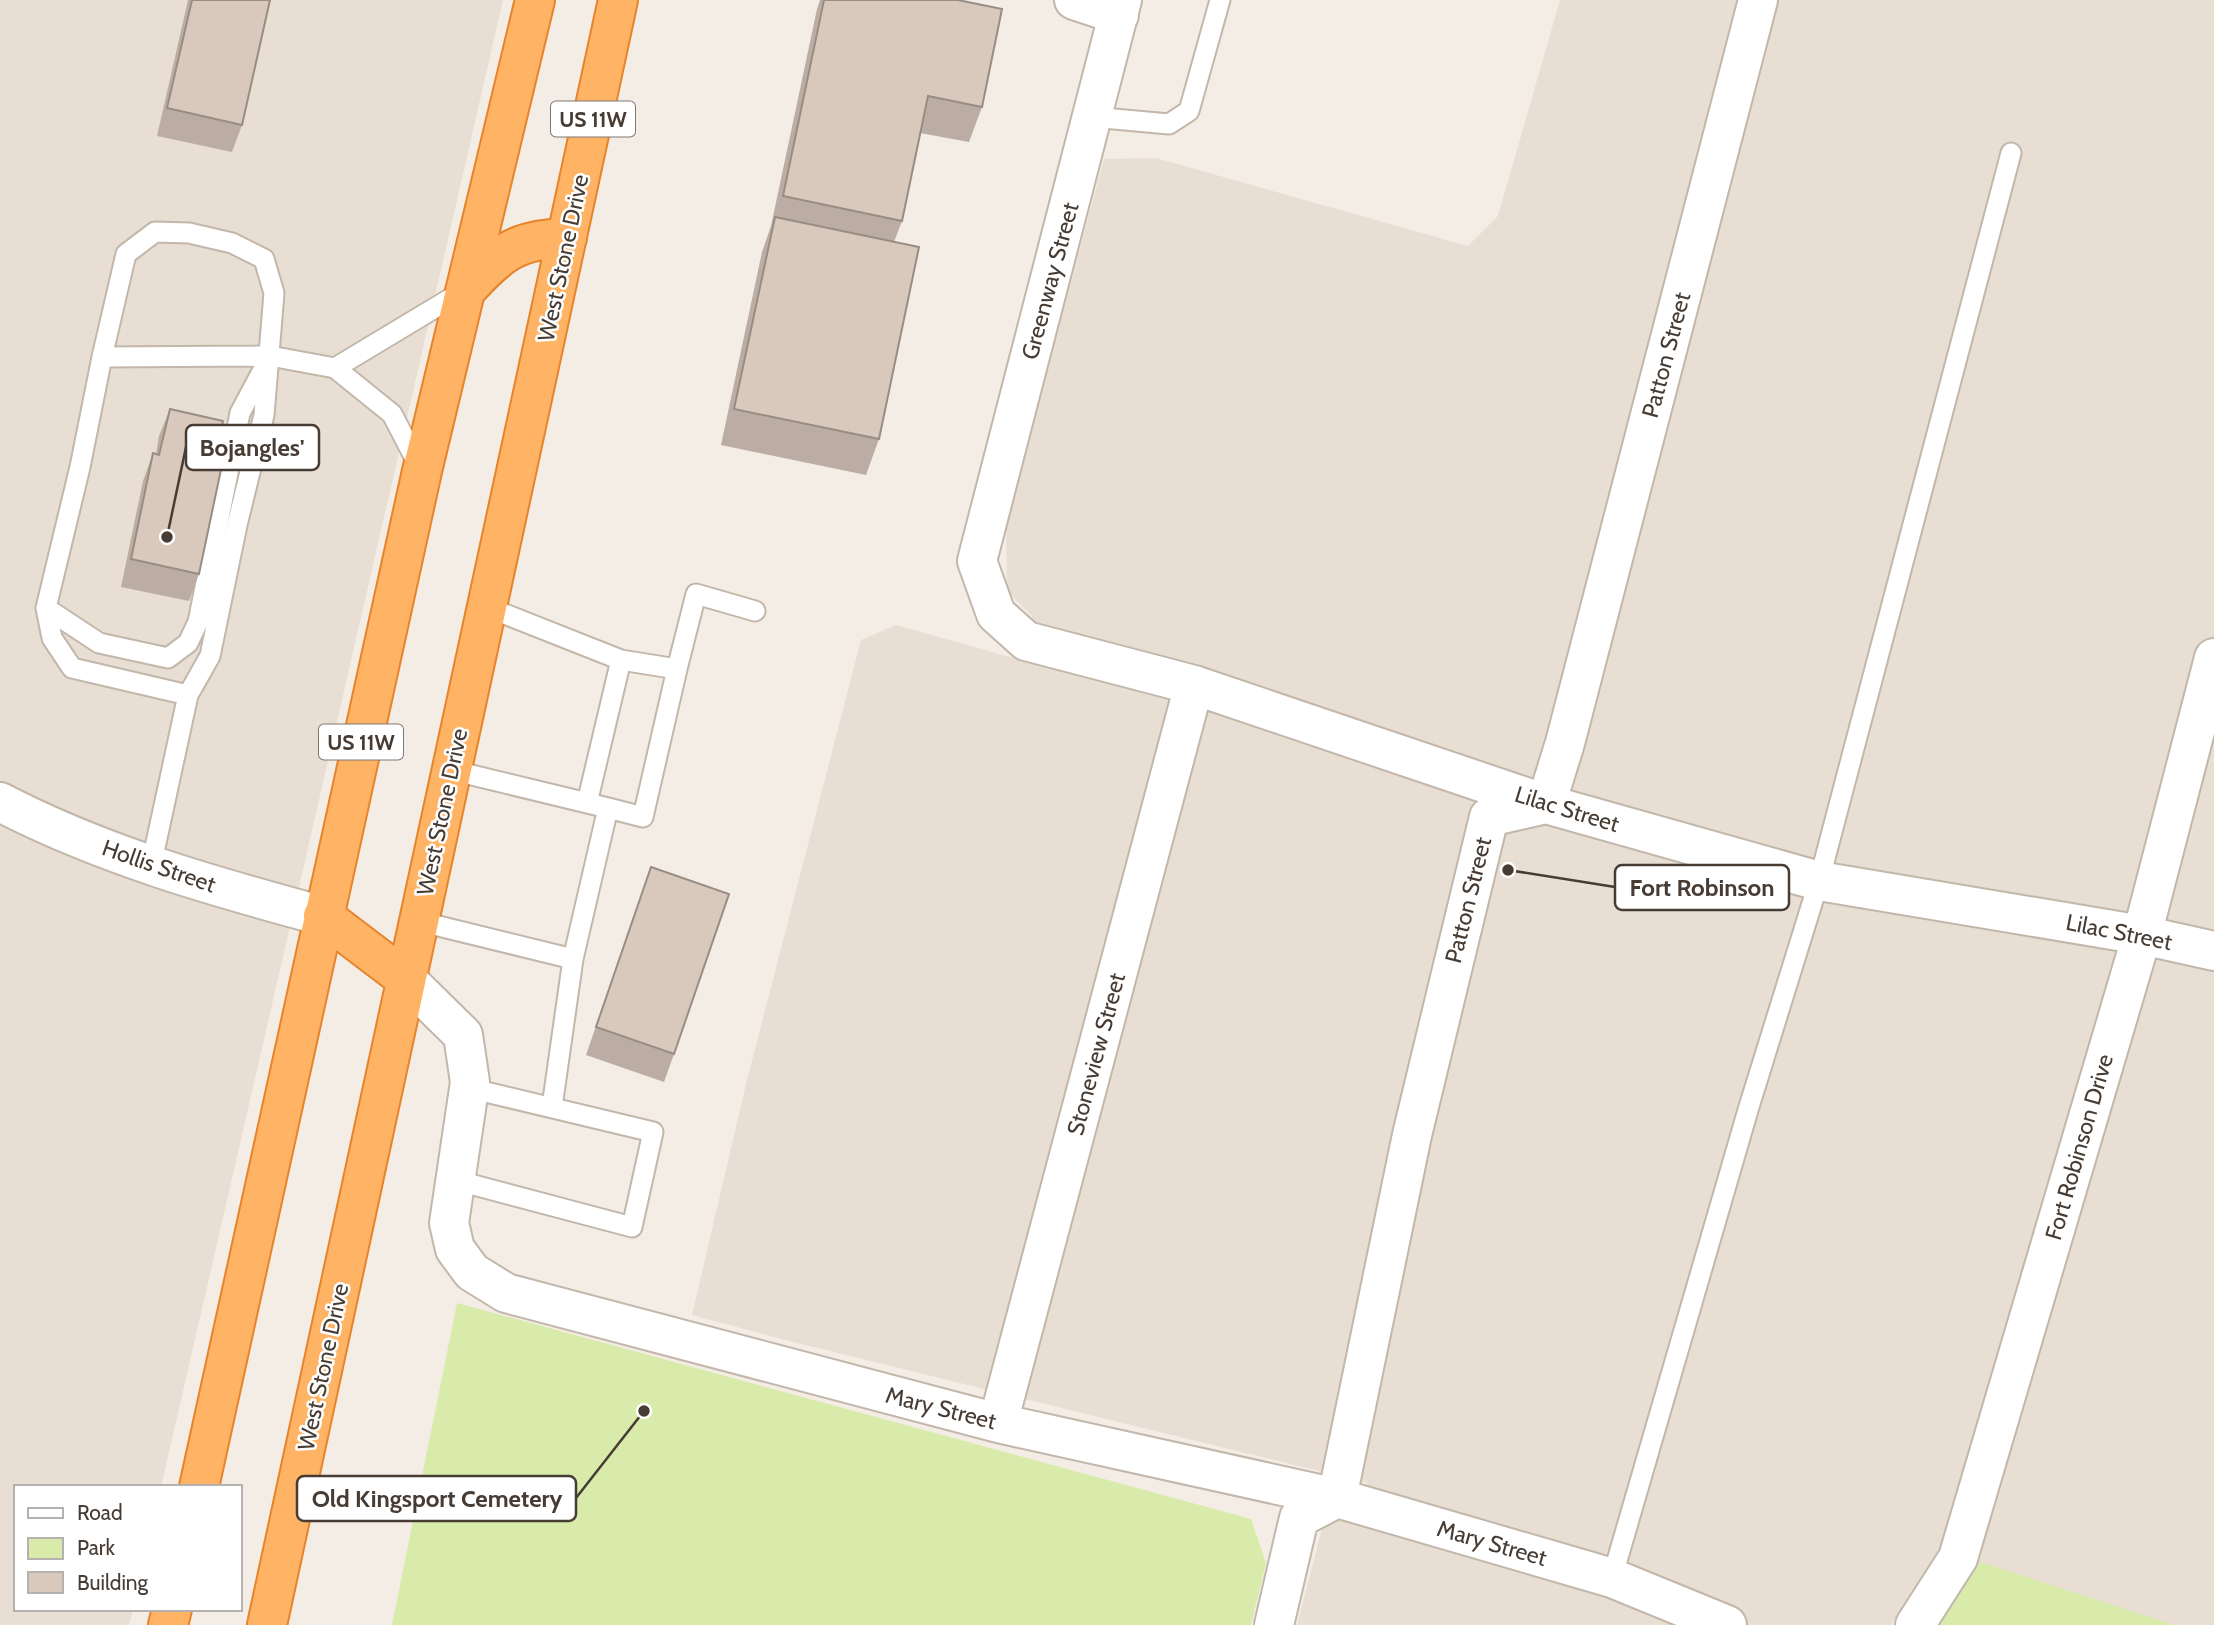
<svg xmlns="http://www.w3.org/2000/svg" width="2214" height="1625" font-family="Cabin,sans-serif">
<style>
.residential{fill:#e8ded3}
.green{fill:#d8ebab}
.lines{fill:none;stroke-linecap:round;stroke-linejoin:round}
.lane-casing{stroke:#c3b6aa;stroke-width:23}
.street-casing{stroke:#c3b6aa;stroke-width:42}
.highway-casing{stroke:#e7842b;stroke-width:42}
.lane{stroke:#fff;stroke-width:19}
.street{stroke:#fff;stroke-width:38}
.highway{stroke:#ffb365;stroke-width:38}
.wall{fill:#bbada3}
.building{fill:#d9c9bd;stroke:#988d84;stroke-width:2}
.labels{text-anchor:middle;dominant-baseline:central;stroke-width:5;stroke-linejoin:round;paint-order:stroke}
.shield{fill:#fff;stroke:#7e7671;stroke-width:2}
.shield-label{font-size:21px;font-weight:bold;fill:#473c34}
.street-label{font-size:23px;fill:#473c34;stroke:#fff}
.leader{fill:none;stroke:#473c34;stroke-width:2.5}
.callout-dot{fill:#473c34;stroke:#fff;stroke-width:2.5}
.callout{fill:#fff;stroke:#473c34;stroke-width:2.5}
.callout-label{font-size:24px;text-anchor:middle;font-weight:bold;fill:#473c34}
</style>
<rect width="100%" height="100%" fill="#f4ede5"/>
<path class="residential" d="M0,0H503L161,1487H16V1609H133L129,1625H0Z
M1560,0H2214V1625H1939L1900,1610L1891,1625H1297L1322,1529L1368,1483L785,1340L692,1315L747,1080L861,640L896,625L1021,660L1032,616L1007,591L1006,524L1104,159L1156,158L1468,246L1498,216Z"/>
<path class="green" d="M457,1303L1251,1519L1266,1563L1251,1625H392Z
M1981,1562L2174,1625H1928Z"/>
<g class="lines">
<defs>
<path id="lane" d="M1092,117L1169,124L1189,111L1220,0
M102,357L270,356L335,368L392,414L419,466
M335,368L463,291
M487,607L621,660
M46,608L99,643L168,658L188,643L198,622L240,413L265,366
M677,669L696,594L755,611
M587,803L621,660L677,669L643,817L608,808
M151,866L188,695L72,668L52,638L46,608L80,467L102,357L126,254L155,232L189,233L232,243L264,259L274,293L264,415L237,525L210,656L188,695
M418,921L573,959L608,808L451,770
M552,1107L573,959
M455,1180L632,1227L653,1132L469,1088
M1612,1578L1748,1110L1819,881L2011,153"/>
<path id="street" d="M1074,0L1119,15
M1122,0L977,561L996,614L1026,641L1194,685L1546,804L1819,881L2142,935L2214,951
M0,802C102,855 212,886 323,916
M406,979L463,1035L470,1082L449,1223L455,1249L472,1272L506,1293L998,1423L1337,1498L1612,1578L1727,1625
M998,1423L1194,685
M1274,1625L1299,1518L1337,1498L1412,1135L1489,817L1546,804L1565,743L1758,0
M1915,1625L1958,1558L2142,935L2214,658"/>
<path id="highway" d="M466,290C500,253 516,239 567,238
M323,916L406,979
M199,1487L422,471L535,0
M168,1625L172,1609
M267,1625L618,0"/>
</defs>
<use href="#lane" class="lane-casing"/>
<use href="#street" class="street-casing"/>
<use href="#highway" class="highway-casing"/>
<use href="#lane" class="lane"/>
<use href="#street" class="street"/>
<use href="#highway" class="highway"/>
</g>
<path class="wall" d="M188,0H270L242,125L232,152L157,136Z
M820,0H958L982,107L969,142L920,133L902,221L894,242L879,439L866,475L721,445L762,252L771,226L817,9Z
M170,409L215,459L199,574L189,601L121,587L143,481L153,453L156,454L159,436Z
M651,867L674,1054L664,1082L586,1055Z"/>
<path class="building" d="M192,0H270L242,125L167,108Z
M824,0H958L1002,9L982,107L928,96L902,221L783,196Z
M775,217L919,247L879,439L734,409Z
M170,409L223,421L215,459L223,460L199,574L131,559L153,453L159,455Z
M651,867L729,894L674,1054L596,1027Z"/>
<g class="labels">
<g class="shield">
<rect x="551" y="101.5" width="84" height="35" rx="5"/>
<rect x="319" y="724.5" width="84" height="35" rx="5"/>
</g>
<g class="shield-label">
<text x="593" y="119">US 11W</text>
<text x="361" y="742">US 11W</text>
</g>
<g class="street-label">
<text transform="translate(563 258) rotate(-78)">West Stone Drive</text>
<text transform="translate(1050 281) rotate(-75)">Greenway Street</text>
<text transform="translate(1666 355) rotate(-75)">Patton Street</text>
<text transform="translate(1567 809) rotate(17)">Lilac Street</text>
<text transform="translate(442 812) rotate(-78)">West Stone Drive</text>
<text transform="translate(159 866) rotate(19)">Hollis Street</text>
<text transform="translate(1468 900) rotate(-76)">Patton Street</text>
<text transform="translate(2119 932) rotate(11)">Lilac Street</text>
<text transform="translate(1096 1054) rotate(-75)">Stoneview Street</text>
<text transform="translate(2079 1147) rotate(-74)">Fort Robinson Drive</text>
<text transform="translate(323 1367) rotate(-78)">West Stone Drive</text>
<text transform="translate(941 1408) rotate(14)">Mary Street</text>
<text transform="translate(1492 1543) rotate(16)">Mary Street</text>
</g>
</g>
<path class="leader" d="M167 537L186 447M1508 870L1615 887M644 1411L576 1498"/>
<g class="callout-dot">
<circle cx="167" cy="537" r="7"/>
<circle cx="1508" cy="870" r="7"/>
<circle cx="644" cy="1411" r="7"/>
</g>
<g class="callout">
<rect x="186" y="425" width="133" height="45" rx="7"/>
<rect x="1615" y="865" width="174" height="45" rx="7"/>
<rect x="297" y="1476" width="279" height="45" rx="7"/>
</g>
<g class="callout-label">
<text x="252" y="456">Bojangles'</text>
<text x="1702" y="896">Fort Robinson</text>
<text x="437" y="1507">Old Kingsport Cemetery</text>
</g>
<rect x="14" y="1485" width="228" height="126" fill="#ffffff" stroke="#b5b1ae" stroke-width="2"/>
<rect x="28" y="1508" width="35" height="10" fill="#ffffff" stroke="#b5b1ae" stroke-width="2"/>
<text x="77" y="1520" font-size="21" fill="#473c34">Road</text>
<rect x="28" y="1538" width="35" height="21" fill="#d8ebab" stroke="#b5b1ae" stroke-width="2"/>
<text x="77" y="1555" font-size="21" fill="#473c34">Park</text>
<rect x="28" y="1572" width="35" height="21" fill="#d9c9bd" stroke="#b5b1ae" stroke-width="2"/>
<text x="77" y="1590" font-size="21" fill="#473c34">Building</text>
</svg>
